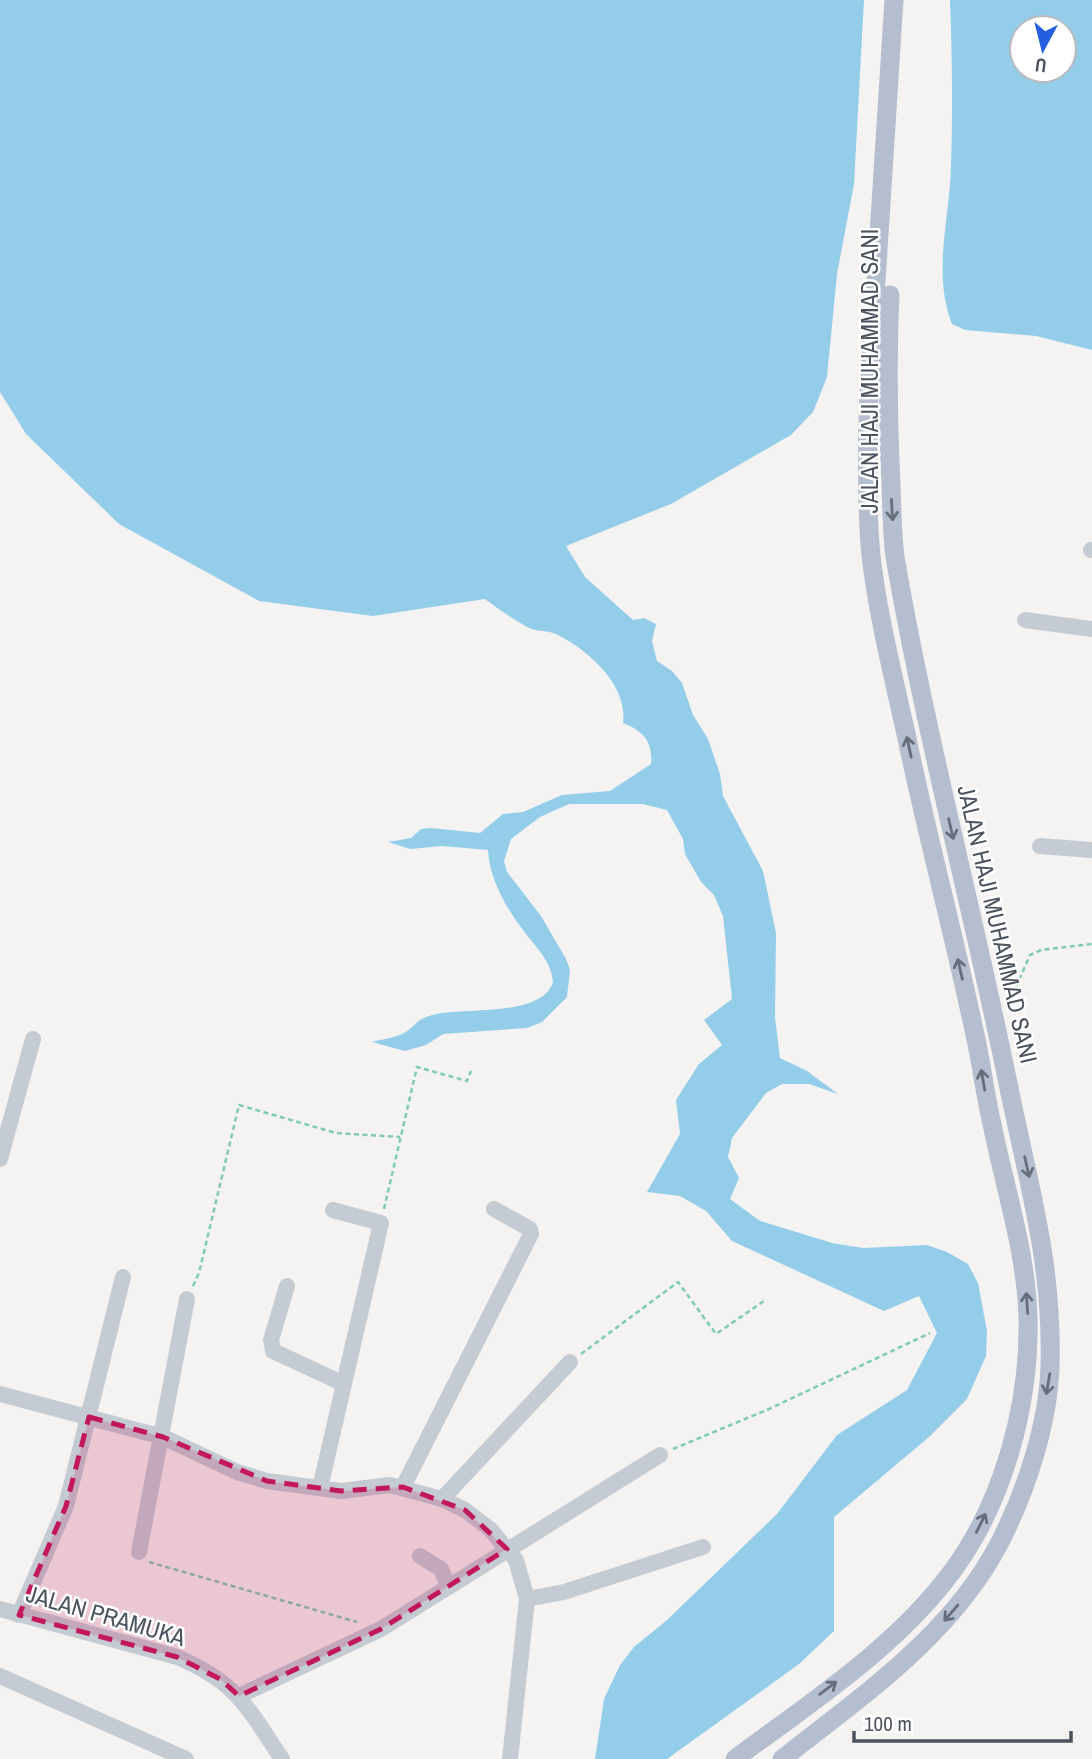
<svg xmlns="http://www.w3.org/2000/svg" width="1092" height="1759" font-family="'Archivo Narrow',sans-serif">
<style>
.water{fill:#93cdea;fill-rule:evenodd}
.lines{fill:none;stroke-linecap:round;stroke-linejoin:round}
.path{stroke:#7dccaf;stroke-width:2.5;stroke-dasharray:5 3.5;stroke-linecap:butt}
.minor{stroke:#c4cbd3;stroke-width:16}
.major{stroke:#b4becf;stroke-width:19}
.oneway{stroke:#656e7b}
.marked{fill:#c2185b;fill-opacity:0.2;stroke:#c2185b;stroke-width:5;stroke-dasharray:14 9;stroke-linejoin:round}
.labels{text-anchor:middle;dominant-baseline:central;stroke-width:5;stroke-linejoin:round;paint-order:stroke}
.street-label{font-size:24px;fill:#4b535f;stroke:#fff}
</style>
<rect width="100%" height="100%" fill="#f4f3f2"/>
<path class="water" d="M0,0H864L854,184L837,274L827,377L813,412L791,435L671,504L566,546L585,577L633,620L644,618L656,624L652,641L657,661L672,671L682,683L693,715L708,739L720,774L723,796L763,871L776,933L775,1018L780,1058L807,1071L838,1094L809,1084H782L766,1093L732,1138L728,1157L739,1178L730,1199L760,1221L832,1243L863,1248L927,1245L947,1252L968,1264L978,1283L987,1331L986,1356L967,1399L929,1437L834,1517V1631L799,1664L667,1759H595L604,1699L620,1665L634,1647L667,1620L777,1514L837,1435L907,1390L937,1333L919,1296L884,1311L732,1241L706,1211L680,1196L647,1192L680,1134L676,1100L699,1064L722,1045L704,1020L732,999L723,916L714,895L701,882L685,854L683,839L667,810L643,804H569L540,817L511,839L504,861L507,872L541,916L566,959L570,970L567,997L542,1022L527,1028L443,1034L426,1045L405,1051L372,1042C382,1039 395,1038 404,1033C412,1029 417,1020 426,1017C457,1005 541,1020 553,982C551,963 541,953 530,939C509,913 490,883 488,850L442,846L410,849L388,842L411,838L421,829L431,828L480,833L503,814L523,812L562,795L610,791L651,764C653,741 643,731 623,723C628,685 589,651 558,635C549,630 536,632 527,627C512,618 498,609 485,599L373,616L259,601L119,524L26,434L0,392Z
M950,0H1092V350L1036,336L965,330L952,324C932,273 950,218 951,165C953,110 952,55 950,0ZM1064,28V70H1022V28Z"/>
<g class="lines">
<path class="path" d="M1009,1003L1030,955L1041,950L1092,944
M384,1209L417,1067L467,1081L471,1071
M193,1286L199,1273L239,1105L336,1133L400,1137
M581,1354L678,1282L716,1334L764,1301
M673,1449L769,1409L930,1333
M149,1562L357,1622"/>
<path class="minor" d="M1091,550H1092
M1025,620L1092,629
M1040,846L1092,850
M0,1159L33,1039
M287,1286L271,1340L273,1351L342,1383
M0,1394L163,1437L237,1472L267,1481L341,1491L390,1485L442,1499L465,1510L490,1529L516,1560L527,1599L510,1759
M403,1487L531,1234L530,1229L494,1209
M320,1488L381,1223L333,1210
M442,1499L570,1362
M139,1552L187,1299
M420,1556L441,1569L448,1586
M527,1599L564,1592L703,1547
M0,1609L177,1657C238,1683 247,1707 282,1759
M19,1615L66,1506L123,1277
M0,1676L186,1759
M239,1696L381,1629L660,1455"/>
<path class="major" d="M735,1759C811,1702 894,1649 951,1573C1004,1502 1030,1404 1028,1317C1026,1251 1005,1189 992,1124C985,1095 982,1065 975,1035C954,935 927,835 906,734C893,675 878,616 871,556C866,502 867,445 869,391L894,0
M782,1759C862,1696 952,1635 1000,1542C1026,1491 1048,1425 1050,1367C1053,1266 1030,1190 1010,1093C974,914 926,737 895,557C892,533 892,509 891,485C888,422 887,358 890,295"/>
</g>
<defs><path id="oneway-shaft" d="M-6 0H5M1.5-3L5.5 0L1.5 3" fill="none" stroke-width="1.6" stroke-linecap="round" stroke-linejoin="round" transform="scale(1.75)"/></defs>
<g class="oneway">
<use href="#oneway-shaft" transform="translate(892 510) rotate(87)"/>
<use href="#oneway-shaft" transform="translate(909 747) rotate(-102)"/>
<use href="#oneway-shaft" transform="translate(951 829) rotate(77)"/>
<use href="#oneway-shaft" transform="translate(960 969) rotate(-103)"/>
<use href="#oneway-shaft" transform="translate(983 1080) rotate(-100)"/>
<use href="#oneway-shaft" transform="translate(1027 1167) rotate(77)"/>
<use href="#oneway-shaft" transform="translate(1027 1303) rotate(-94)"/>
<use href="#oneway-shaft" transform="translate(1048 1384) rotate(100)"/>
<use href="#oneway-shaft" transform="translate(981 1523) rotate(-64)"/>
<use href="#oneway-shaft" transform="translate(951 1613) rotate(131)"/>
<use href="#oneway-shaft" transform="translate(828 1688) rotate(-37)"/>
</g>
<path class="marked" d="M89,1417L163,1437L267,1481L341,1491L403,1487L465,1510L507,1549L381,1629L239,1696L220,1679L177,1657L19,1615L66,1506Z"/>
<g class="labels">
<g class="street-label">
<text transform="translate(869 371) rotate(-90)">JALAN HAJI MUHAMMAD SANI</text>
<text transform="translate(998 924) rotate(77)">JALAN HAJI MUHAMMAD SANI</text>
<text transform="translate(106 1615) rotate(16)">JALAN PRAMUKA</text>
</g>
</g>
<g transform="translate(1043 49) rotate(187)"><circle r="33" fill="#ffffff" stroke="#b7babf" stroke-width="2"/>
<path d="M0-5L12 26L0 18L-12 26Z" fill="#225edf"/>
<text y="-10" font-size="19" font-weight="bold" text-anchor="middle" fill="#4b535f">U</text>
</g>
<path d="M854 1731v10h217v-10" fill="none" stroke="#4b535f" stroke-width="3.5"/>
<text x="864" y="1731" font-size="21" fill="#4b535f" stroke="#ffffff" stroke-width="5" paint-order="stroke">100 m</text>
</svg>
